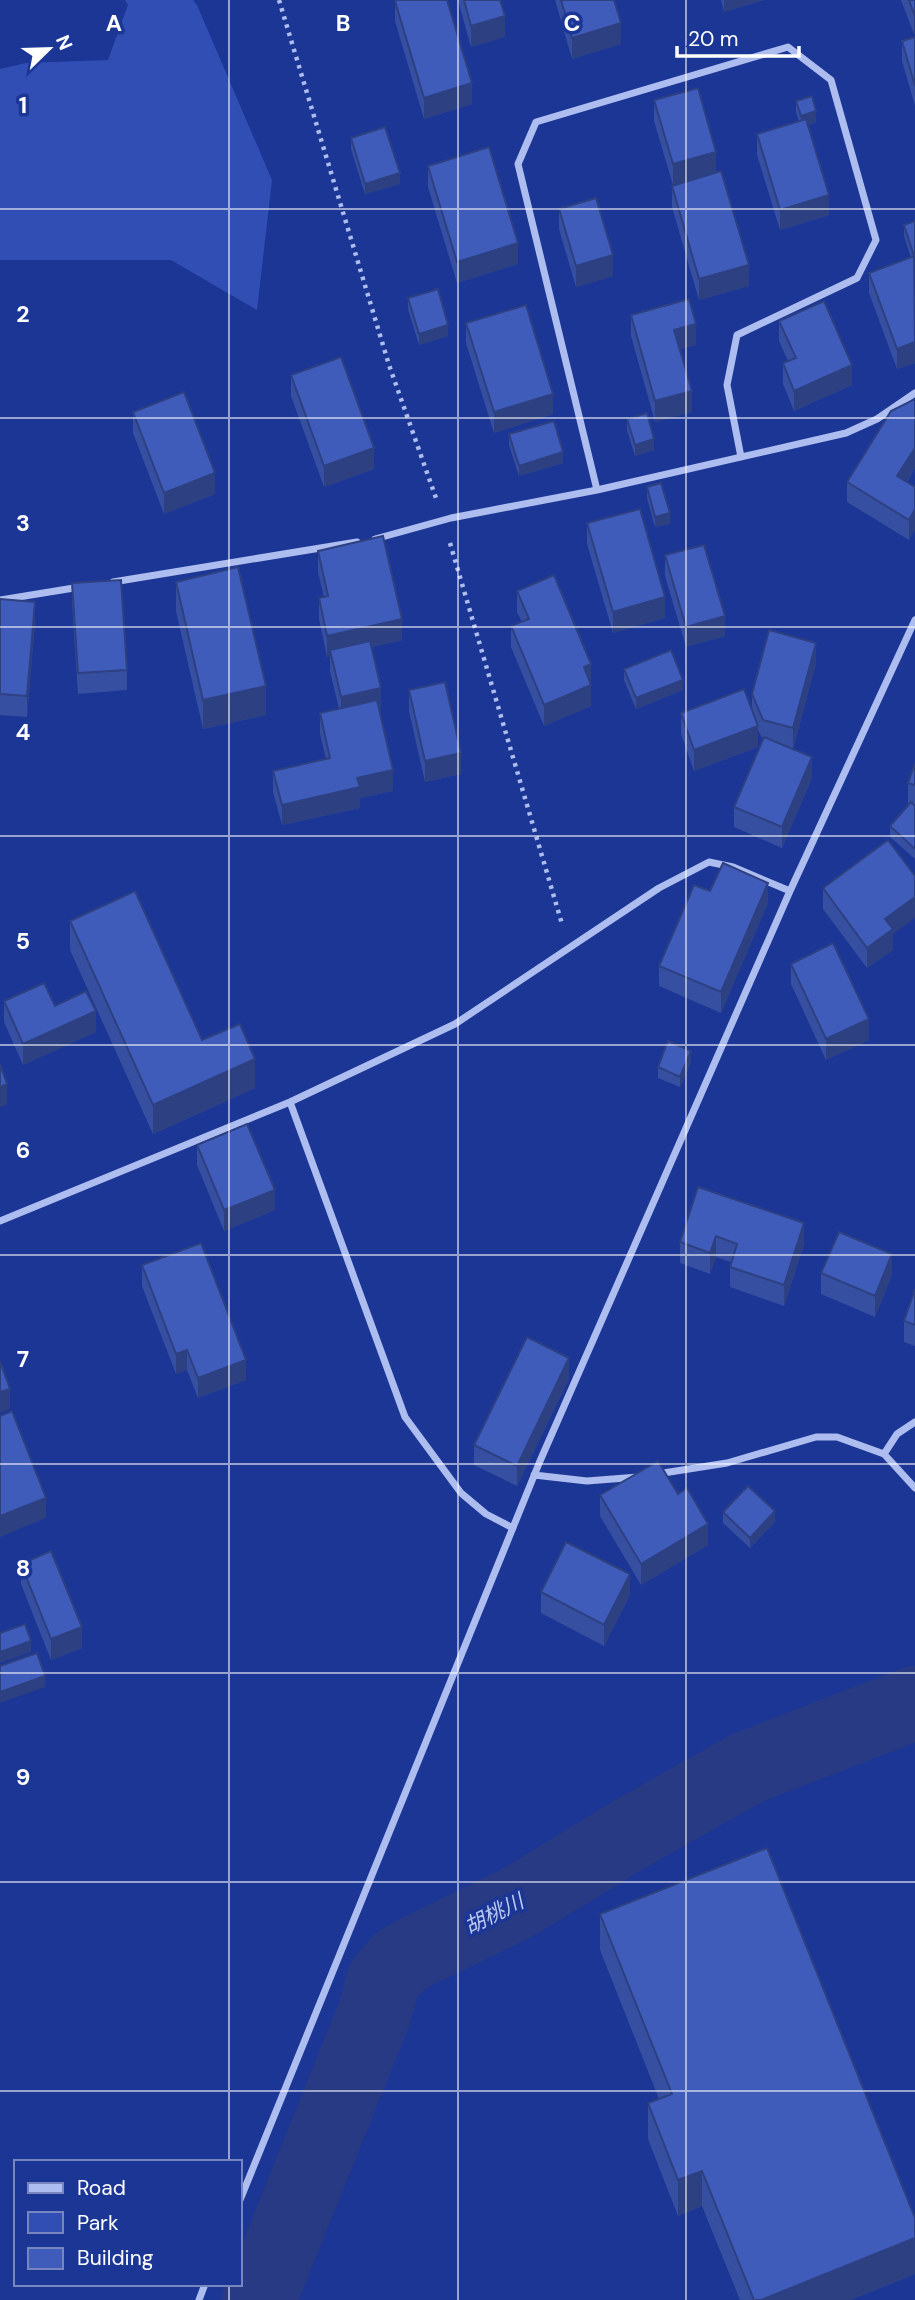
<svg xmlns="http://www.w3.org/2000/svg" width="915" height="2300" font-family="'DM Sans','Noto Sans JP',sans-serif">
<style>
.green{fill:#304eb3}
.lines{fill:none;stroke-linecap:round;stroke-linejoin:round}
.river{stroke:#273a83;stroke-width:74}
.path{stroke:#aebdef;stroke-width:4.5;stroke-dasharray:3.5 5;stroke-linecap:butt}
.street{stroke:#aebdef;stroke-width:7}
.wall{fill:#374fa0}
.shaded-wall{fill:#2d4082}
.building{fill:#405cba;stroke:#2d4082;stroke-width:2}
.grid{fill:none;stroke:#fff;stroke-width:2;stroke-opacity:0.55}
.labels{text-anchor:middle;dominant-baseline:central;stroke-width:7;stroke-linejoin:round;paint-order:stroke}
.water-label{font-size:21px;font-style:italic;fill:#bbc9f6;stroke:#1c3695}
.grid-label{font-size:23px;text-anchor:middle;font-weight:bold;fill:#fff;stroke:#1c3695;stroke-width:7;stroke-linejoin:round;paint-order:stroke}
</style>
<rect width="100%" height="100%" fill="#1c3695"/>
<path class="green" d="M125,0H193L197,5L272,180L257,310L171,260H0V69L26,63L108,60L128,5Z"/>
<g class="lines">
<path class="river" d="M259,2300L375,2012L383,1981L399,1962L414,1953L517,1903L630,1834L747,1768L915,1703"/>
<path class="path" d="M279,0L389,365L436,498
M450,543L562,924"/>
<path class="street" d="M597,490L518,164L536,122L788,47L831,80L876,240L857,278L737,335L727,385L741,457
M375,539L451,518L597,490L846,433L877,419L915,393
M113,582L357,542
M0,600L80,587
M290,1102L405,1417L461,1493L486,1514L513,1528
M0,1221L290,1102L455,1024L659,888L709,862L733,867L790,891
M884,1454L897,1434L915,1422
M657,1474L727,1463L816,1437H837L884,1454L915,1488
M534,1475L587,1481L638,1477
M240,2200L540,1461L790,891L915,620
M199,2300L205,2284"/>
</g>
<path class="wall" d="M458,0H500L505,37L471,47Z
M555,0H614L621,44L572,59Z
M721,0H764L724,12Z
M901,0H915L914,34Z
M395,1L472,104L424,119L395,21Z
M915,37V106L902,61V41Z
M698,88L673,185L654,121V100Z
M796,101L816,122L808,125L829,215L780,230L757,155V134L799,121L796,112Z
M351,138L400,184L365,194L351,149Z
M428,166L518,264L457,283L428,187Z
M672,186L749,286L699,300L672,207Z
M559,209L613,276L576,287L559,229Z
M915,221V363L897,369L869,293V273L911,258L904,236V225Z
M408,298L448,336L419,345L408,309Z
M631,315L696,345L680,349L692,412L655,422L631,336Z
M779,321L852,385L794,411L783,384V363L788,361L779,341Z
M466,323L553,414L494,433L466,343Z
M291,375L374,469L324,487L291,396Z
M915,399V468L907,482L915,487V530L909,540L847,502V482Z
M133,412L215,494L164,514L133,433Z
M627,419L654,450L635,456L627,430Z
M509,434L563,463L519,476L509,445Z
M647,487L670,524L655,527L647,498Z
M587,523L665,618L613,633L587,544Z
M318,551L402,640L372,647L381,709H379L393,791L360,798V808L282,825L273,792V771L326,759L320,734V713L339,709L330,671V656L327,657L319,619V598L324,597L318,572Z
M665,555L725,636L686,647L665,576Z
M176,582L266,715L203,729L176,611Z
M72,583L127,670V690L78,694L72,604Z
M517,591L591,685V706L544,726L511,647V626L522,622L517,612Z
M0,599L35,622L27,717L0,715Z
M816,663L793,749L812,778L782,848L734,827V807L763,740L758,730V747L694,771L681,734V713L752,710V694Z
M624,669L683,690L636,709L624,680Z
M409,690L461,774L425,782L409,711Z
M915,763V859L890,837V826L910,804L908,803V783Z
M823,888L893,934V950L867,968L823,909Z
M710,891L768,903L721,1013L659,986V966Z
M70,921L202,1040L255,1088L153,1134L70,950Z
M791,964L869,1040L826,1060L791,984Z
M4,1001L55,1006L96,1032L23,1065L4,1022Z
M691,1062L680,1087L658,1078V1067Z
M197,1145L275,1210L224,1231L197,1165Z
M698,1187L804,1244L784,1306L730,1287V1267L731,1262L716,1257L710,1274L680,1263V1242Z
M142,1265L246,1380L198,1398L187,1370L176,1374L142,1286Z
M821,1273L892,1275L875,1317L821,1294Z
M915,1289V1346L904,1342V1321Z
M569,1379L517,1486L474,1465V1445Z
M600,1495L708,1545L641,1585L600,1516Z
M723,1512L775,1522L750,1548L723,1523Z
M21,1564L82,1648L51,1660L21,1584Z
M541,1592L630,1595L604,1646L541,1613Z
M600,1914L915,2274L850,2300H740L702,2206L678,2216L648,2139V2103L659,2099L600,1950Z"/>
<path class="shaded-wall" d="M724,0H764L724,12Z
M915,13V34H914V14Z
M505,16V37L471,47V26Z
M621,23V44L572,59V38Z
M472,83V104L424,119V98Z
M816,111V122L801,127V116Z
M716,152V172L673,185V164Z
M400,173V184L365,194V184Z
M829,195V215L780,230V210Z
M518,243V264L457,283V262Z
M613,255V276L576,287V266Z
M749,265V286L699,300V279Z
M696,324V345L674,351V330Z
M448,325V336L419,345V334Z
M915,342V363L897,369V349Z
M852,365V385L794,411V391Z
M692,391V412L655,422V401Z
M553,394V414L494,433V412Z
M654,439V450L635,456V445Z
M374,448V469L324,487V466Z
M915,448V468L897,497V476Z
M563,452V463L519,476V466Z
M215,473V494L164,514V493Z
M915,509V530L909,540V520Z
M670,513V524L655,527V517Z
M665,597V618L613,633V612Z
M35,602V622L27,717V696Z
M725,616V636L686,647V627Z
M402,619V640L332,656L330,650V656L327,657V636Z
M816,643V663L793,749V728Z
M591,664V685L584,688V667Z
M683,680V690L636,709V698Z
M591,685V706L544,726V705Z
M266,686V715L203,729V700Z
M381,688V709L341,718V697Z
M758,726V747L694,771V750Z
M461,753V774L425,782V761Z
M812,757V778L782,848V827Z
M393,770V791L360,798V808L282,825V805L357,778Z
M768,883V903L721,1013V992Z
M915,897V918L893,934V950L867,968V948L885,919Z
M96,1011V1032L23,1065V1044Z
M869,1019V1040L826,1060V1039Z
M691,1051V1062L680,1087V1077Z
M255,1059V1088L153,1134V1105Z
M7,1084V1105L0,1107V1087Z
M275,1190V1210L224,1231V1210Z
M804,1223V1244L784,1306V1285Z
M716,1236V1257L710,1274V1253Z
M892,1254V1275L875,1317V1296Z
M187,1350V1370L176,1374V1354Z
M569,1358V1379L517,1486V1466Z
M246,1360V1380L198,1398V1378Z
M10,1389V1409L0,1413V1392Z
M46,1498V1518L0,1537V1516Z
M775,1511V1522L750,1548V1538Z
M708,1524V1545L641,1585V1564Z
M630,1574V1595L604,1646V1625Z
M82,1627V1648L51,1660V1639Z
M31,1641V1652L0,1663V1652Z
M45,1676V1687L0,1703V1692Z
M702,2171V2206L678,2216V2180Z
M915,2238V2274L850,2300H761Z"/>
<path class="building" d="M397,0H447L472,83L424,98L395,1Z
M464,0H500L505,16L471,26Z
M561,0H614L621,23L572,38Z
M909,0H915V13L914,14Z
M915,37V86L902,41Z
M698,88L716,152L673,164L654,100Z
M812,96L816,111L801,116L796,101Z
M806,119L829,195L780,210L757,134Z
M385,127L400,173L365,184L351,138Z
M489,147L518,243L457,262L428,166Z
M721,171L749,265L699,279L672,186Z
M596,198L613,255L576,266L559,209Z
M915,221V256H914L904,225Z
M914,256L915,342L897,349L869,273Z
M438,289L448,325L419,334L408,298Z
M689,299L696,324L674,330L692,391L655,401L631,315Z
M824,301L852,365L794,391L783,363L796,358L779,321Z
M526,305L553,394L494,412L466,323Z
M341,357L374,448L324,466L291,375Z
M184,392L215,473L164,493L133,412Z
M915,399V448L897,476L915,487V509L909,520L847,482L891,411Z
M647,413L654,439L635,445L627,419Z
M554,421L563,452L519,466L509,434Z
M661,483L670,513L655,517L647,487Z
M640,509L665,597L613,612L587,523Z
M383,536L402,619L327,636L319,598L328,596L318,551Z
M704,545L725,616L686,627L665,555Z
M238,567L266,686L203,700L176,582Z
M554,575L591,664L584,667L591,685L544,705L511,626L529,619L517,591Z
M121,580L127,670L78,673L72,583Z
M0,599L35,602L27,696L0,694Z
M769,630L816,643L793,728L763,720L752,694Z
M370,641L381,688L341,697L330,650Z
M671,650L683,680L636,698L624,669Z
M445,682L461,753L425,761L409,690Z
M744,689L758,726L694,750L681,713Z
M377,700L393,770L357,778L360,787L282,805L273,771L330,758L320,713Z
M764,737L812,757L782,827L734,807Z
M915,763V785L908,783Z
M911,802L915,806V849L890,826Z
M888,840L915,876V897L885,919L893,929L867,948L823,888Z
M723,863L768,883L721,992L659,966L694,885L710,891Z
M135,891L202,1040L240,1024L255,1059L153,1105L70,921Z
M833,943L869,1019L826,1039L791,964Z
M44,983L55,1006L86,991L96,1011L23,1044L4,1001Z
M668,1041L691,1051L680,1077L658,1067Z
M0,1064L7,1084L0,1087Z
M247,1124L275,1190L224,1210L197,1145Z
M698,1187L804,1223L784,1285L730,1267L737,1244L716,1236L710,1253L680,1242Z
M839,1232L892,1254L875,1296L821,1273Z
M201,1243L246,1360L198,1378L187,1350L176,1354L142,1265Z
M915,1289V1325L904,1321Z
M527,1337L569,1358L517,1466L474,1445Z
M0,1361L10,1389L0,1392Z
M12,1411L46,1498L0,1516V1416Z
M658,1461L678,1494L687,1488L708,1524L641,1564L600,1495Z
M748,1486L775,1511L750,1538L723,1512Z
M566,1542L630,1574L604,1625L541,1592Z
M51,1551L82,1627L51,1639L21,1564Z
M25,1624L31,1641L0,1652V1633Z
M37,1653L45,1676L0,1692V1666Z
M767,1848L915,2218V2238L761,2300H754L702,2171L678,2180L648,2103L672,2094L600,1914Z"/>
<path class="grid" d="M229,0V2162M458,0V2300M686,0V2300M0,209H915M0,418H915M0,627H915M0,836H915M0,1045H915M0,1255H915M0,1464H915M0,1673H915M0,1882H915M0,2091H915M229,2284V2300"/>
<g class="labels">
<g class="water-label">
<text transform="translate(494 1914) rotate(-27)">胡桃川</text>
</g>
</g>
<g class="grid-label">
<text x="114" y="31">A</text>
<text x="343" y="31">B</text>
<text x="572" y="31">C</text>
<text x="23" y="113">1</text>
<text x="23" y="322">2</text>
<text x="23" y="531">3</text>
<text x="23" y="740">4</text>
<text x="23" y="949">5</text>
<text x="23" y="1158">6</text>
<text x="23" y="1367">7</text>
<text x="23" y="1576">8</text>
<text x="23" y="1785">9</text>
</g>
<rect x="14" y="2160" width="228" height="126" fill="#1c3695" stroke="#7786bf" stroke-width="2"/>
<rect x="28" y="2183" width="35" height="10" fill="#aebdef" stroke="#7786bf" stroke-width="2"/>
<text x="77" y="2195" font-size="21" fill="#ffffff">Road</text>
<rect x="28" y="2212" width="35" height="21" fill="#304eb3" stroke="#7786bf" stroke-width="2"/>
<text x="77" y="2230" font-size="21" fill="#ffffff">Park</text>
<rect x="28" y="2248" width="35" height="21" fill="#405cba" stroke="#7786bf" stroke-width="2"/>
<text x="77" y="2265" font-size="21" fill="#ffffff">Building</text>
<g transform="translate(49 49) rotate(67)" stroke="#1c3695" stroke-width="5" paint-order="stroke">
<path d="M0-5L12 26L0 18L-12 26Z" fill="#ffffff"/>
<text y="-10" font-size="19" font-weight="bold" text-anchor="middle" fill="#ffffff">N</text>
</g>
<path d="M677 46v10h122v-10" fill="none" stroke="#ffffff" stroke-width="3.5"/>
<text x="688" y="46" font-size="21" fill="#ffffff" stroke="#1c3695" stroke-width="5" paint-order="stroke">20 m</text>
</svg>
